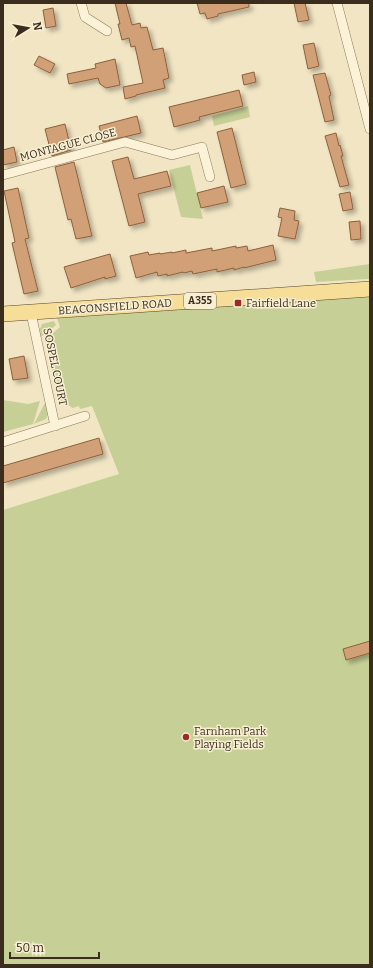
<svg xmlns="http://www.w3.org/2000/svg" width="373" height="968" font-family="Bitter,serif">
<style>
.green{fill:#c6d096}
.building{fill:#d1a076;stroke:#8d603c;filter:url(#shadow)}
.lines{fill:none;stroke-linecap:round;stroke-linejoin:round}
.minor-casing{stroke:#8c7658;stroke-width:10}
.primary-casing{stroke:#5a442d;stroke-width:16}
.minor{stroke:#fbf2d7;stroke-width:9}
.primary{stroke:#f6dd98;stroke-width:15}
.poi-dot{fill:#9f2924;stroke:#f8efd3;stroke-width:1.5}
.labels{text-anchor:middle;dominant-baseline:central;stroke-width:3;stroke-linejoin:round;paint-order:stroke}
.shield{fill:#f8efd3;stroke:#746754;stroke-width:1}
.shield-label{font-size:10px;font-weight:bold;fill:#3b2d1d}
.street-label{font-size:11px;fill:#3b2d1d;stroke:#f8efd3}
.poi-label{font-size:11px;fill:#3b2d1d;stroke:#f8efd3;text-anchor:start}
</style>
<defs>
<filter id="shadow"><feDropShadow dx="3.5" dy="3.5" stdDeviation="2" flood-color="#0004"/></filter>
</defs>
<rect width="100%" height="100%" fill="#f1e5c3"/>
<path class="green" d="M248,106L250,117L214,126L212,116Z
M190,165L203,219L181,217L169,170Z
M370,264V279H366L316,282L314,272Z
M370,295V965H3V510L119,474L92,406L80,409L79,406L73,408L59,400L45,340L60,327L57,318Z
M54,321L56,325L41,337L40,329L42,324Z
M47,399L49,412L46,419L34,424Z
M3,400L28,404L40,401L33,424L3,432Z"/>
<path class="building" d="M115,3H126L132,25L140,23L141,28L147,27L153,50L163,48L169,78L163,80L165,88L136,95V96L125,99L123,87L143,83L135,46L131,47L129,38L122,40L118,24H120Z
M197,3H249V7L218,14V16L207,19L205,13L200,14Z
M294,3H305L309,20L298,22Z
M53,8L56,26L46,28L43,10Z
M314,43L319,66L308,69L303,45Z
M39,56L55,64L50,73L34,65Z
M115,59L120,85L106,88L100,84L98,78L69,84L67,74L96,68L95,64Z
M254,72L256,82L244,85L242,75Z
M325,73L331,95L329,96L334,120L325,122L313,75Z
M239,90L243,106L199,117L200,120L174,127L169,107Z
M137,116L141,133L103,142L99,126Z
M65,124L71,150L52,156L45,129Z
M232,128L246,184L231,188L217,132Z
M336,133L339,146L340,145L343,156H341L349,185L340,187L325,136Z
M14,147L17,162L3,165V150Z
M128,157L134,179L167,171L171,186L138,194L145,222L129,226L112,161Z
M74,162L92,236L76,239L71,219L68,220L55,167Z
M224,186L228,202L201,208L197,193Z
M18,188L29,238L25,239L38,291L24,294L12,243L15,242L4,191Z
M350,192L353,209L343,211L339,194Z
M280,208L295,211L294,220L299,221L295,239L278,236L282,218L278,217Z
M360,221L361,239L351,240L349,222Z
M273,245L276,260L244,268V267L234,270V268L217,272V269L193,274L192,271L184,273L183,272L167,276V274L158,276L157,272L136,278L130,256L148,252L149,255L160,253V254L172,252V253L186,250V253L212,248V251L236,246V248L247,246L248,251Z
M110,254L116,276L105,279V277L71,288L64,267Z
M24,356L28,378L13,380L9,359Z
M99,438L103,454L3,483V466Z
M370,641V653L346,660L343,649Z"/>
<g class="lines">
<defs>
<path id="minor" d="M81,3L85,17L107,31
M337,3L370,129
M3,175L125,142L172,155L202,147L210,177
M31,313L55,426
M3,442L85,416"/>
<path id="primary" d="M3,314L370,289"/>
</defs>
<use href="#minor" class="minor-casing"/>
<use href="#primary" class="primary-casing"/>
<use href="#minor" class="minor"/>
<use href="#primary" class="primary"/>
</g>
<g class="poi-dot">
<rect x="234" y="299" width="8" height="8" rx="2"/>
<circle cx="186" cy="737" r="4"/>
</g>
<g class="labels">
<rect class="shield" x="184" y="293" width="32" height="16" rx="3"/>
<g class="shield-label">
<text x="200" y="301">A355</text>
</g>
<g class="street-label">
<text transform="translate(68 145) rotate(-15)">MONTAGUE CLOSE</text>
<text transform="translate(115 307) rotate(-4)">BEACONSFIELD ROAD</text>
<text transform="translate(55 367) rotate(78)">SOSPEL COURT</text>
</g>
<g class="poi-label">
<text x="246" y="303">Fairfield Lane</text>
<text x="194" y="731">Farnham Park<tspan x="194" dy="13">Playing Fields</tspan></text>
</g>
</g>
<rect width="373" height="968" fill="none" stroke="#3b2d1d" stroke-width="8"/>
<g transform="translate(28 28) rotate(79)" stroke="#f8efd3" stroke-width="3" paint-order="stroke">
<path d="M0-3L7 15L0 10L-7 15Z" fill="#3b2d1d"/>
<text y="-6" font-size="11" font-weight="bold" text-anchor="middle" fill="#3b2d1d">N</text>
</g>
<path d="M10 952v6h89v-6" fill="none" stroke="#3b2d1d" stroke-width="2"/>
<text x="16" y="952" font-size="12" fill="#3b2d1d" stroke="#f8efd3" stroke-width="3" paint-order="stroke">50 m</text>
</svg>
